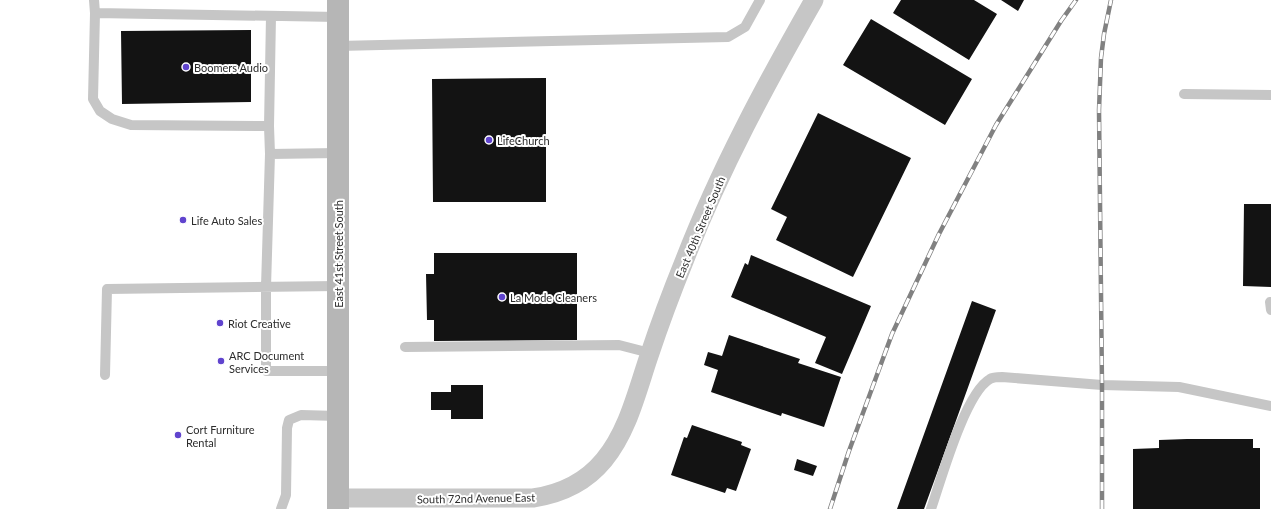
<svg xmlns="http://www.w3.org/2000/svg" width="1271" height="509" font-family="Lato,sans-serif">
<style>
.building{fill:#131313}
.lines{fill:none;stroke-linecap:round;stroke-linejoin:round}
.service{stroke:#c6c6c6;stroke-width:10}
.minor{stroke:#c6c6c6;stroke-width:19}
.secondary{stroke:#b6b6b6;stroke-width:22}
.rail-casing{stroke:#818181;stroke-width:4.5}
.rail{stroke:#fff;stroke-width:3;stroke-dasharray:9;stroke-linecap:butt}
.poi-dot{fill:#6044ce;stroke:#fff;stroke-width:1.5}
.labels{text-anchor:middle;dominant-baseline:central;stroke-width:4;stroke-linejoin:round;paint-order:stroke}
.poi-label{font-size:11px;fill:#2c2c2c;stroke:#fff;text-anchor:start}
.street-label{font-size:11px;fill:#2c2c2c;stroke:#fff}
</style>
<rect width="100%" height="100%" fill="#fff"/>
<path class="building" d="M901,0H974L997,14L969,60L893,13Z
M1001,0H1024L1018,11Z
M871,19L972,79L945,125L843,65Z
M251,30V102L122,104L121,31Z
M546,78V202H433L432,79Z
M818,113L911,158L853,277L776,240L787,217L771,209Z
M1244,204H1271V287L1243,286Z
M434,253H577V340L434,341V320H427L426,274H434Z
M751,255L871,306L842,374L815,363L826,337L731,297L745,263L748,265Z
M972,301L996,310L924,509H897Z
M729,335L800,359L798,363L841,377L824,427L782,413L781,416L711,392L718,370L704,365L708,352L722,356Z
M451,385H483V419H451V410H431V392H451Z
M692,425L742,442L741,445L751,449L736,491L727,488L725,493L671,475L684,437L687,438Z
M1187,439H1253V448H1260V509H1133V449L1159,448V440Z
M797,459L817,466L813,476L794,470Z"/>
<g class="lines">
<path class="service" d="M94,0L95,13L338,17
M95,13L93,99L100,111L112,119L131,125L269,126L270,154L338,153
M338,46L728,37L745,27L760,0
M1184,94L1271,95
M269,126L271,16
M270,154L266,287V371H338
M1270,302L1271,310
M405,347L619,345L650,353
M105,375L107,289L338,286
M281,509L286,495L287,428L289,420L301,415L338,416
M931,509C941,480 965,393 990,379C993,377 999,377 1002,377L1102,385L1179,387L1271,406"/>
<path class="minor" d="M338,498H533C560,494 586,482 604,460C628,431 637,391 649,356C660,323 672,291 685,259C720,169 766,84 814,0"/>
<path class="secondary" d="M338,509V0"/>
<defs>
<path id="rail" d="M830,509L849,451L892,334L939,234L996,125L1061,21L1076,0
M1102,509V385L1099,110L1101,58L1104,34L1111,0"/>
</defs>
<use href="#rail" class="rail-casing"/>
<use href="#rail" class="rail"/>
</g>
<g class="poi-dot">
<circle cx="186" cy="67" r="4"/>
<circle cx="489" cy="140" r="4"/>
<circle cx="183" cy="220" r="4"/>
<circle cx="502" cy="297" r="4"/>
<circle cx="220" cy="323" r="4"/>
<circle cx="221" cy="361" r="4"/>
<circle cx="178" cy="435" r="4"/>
</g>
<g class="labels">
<g class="poi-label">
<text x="194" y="67">Boomers Audio</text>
<text x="497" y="140">LifeChurch</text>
<text x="191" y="220">Life Auto Sales</text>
<text x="510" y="297">La Mode Cleaners</text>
<text x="228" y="323">Riot Creative</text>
<text x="229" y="355">ARC Document<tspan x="229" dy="13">Services</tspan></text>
<text x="186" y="429">Cort Furniture<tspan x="186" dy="13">Rental</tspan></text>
</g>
<g class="street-label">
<text transform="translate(700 227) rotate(-67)">East 40th Street South</text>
<text transform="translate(338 254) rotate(-90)">East 41st Street South</text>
<text transform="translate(476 498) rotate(-1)">South 72nd Avenue East</text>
</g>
</g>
</svg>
